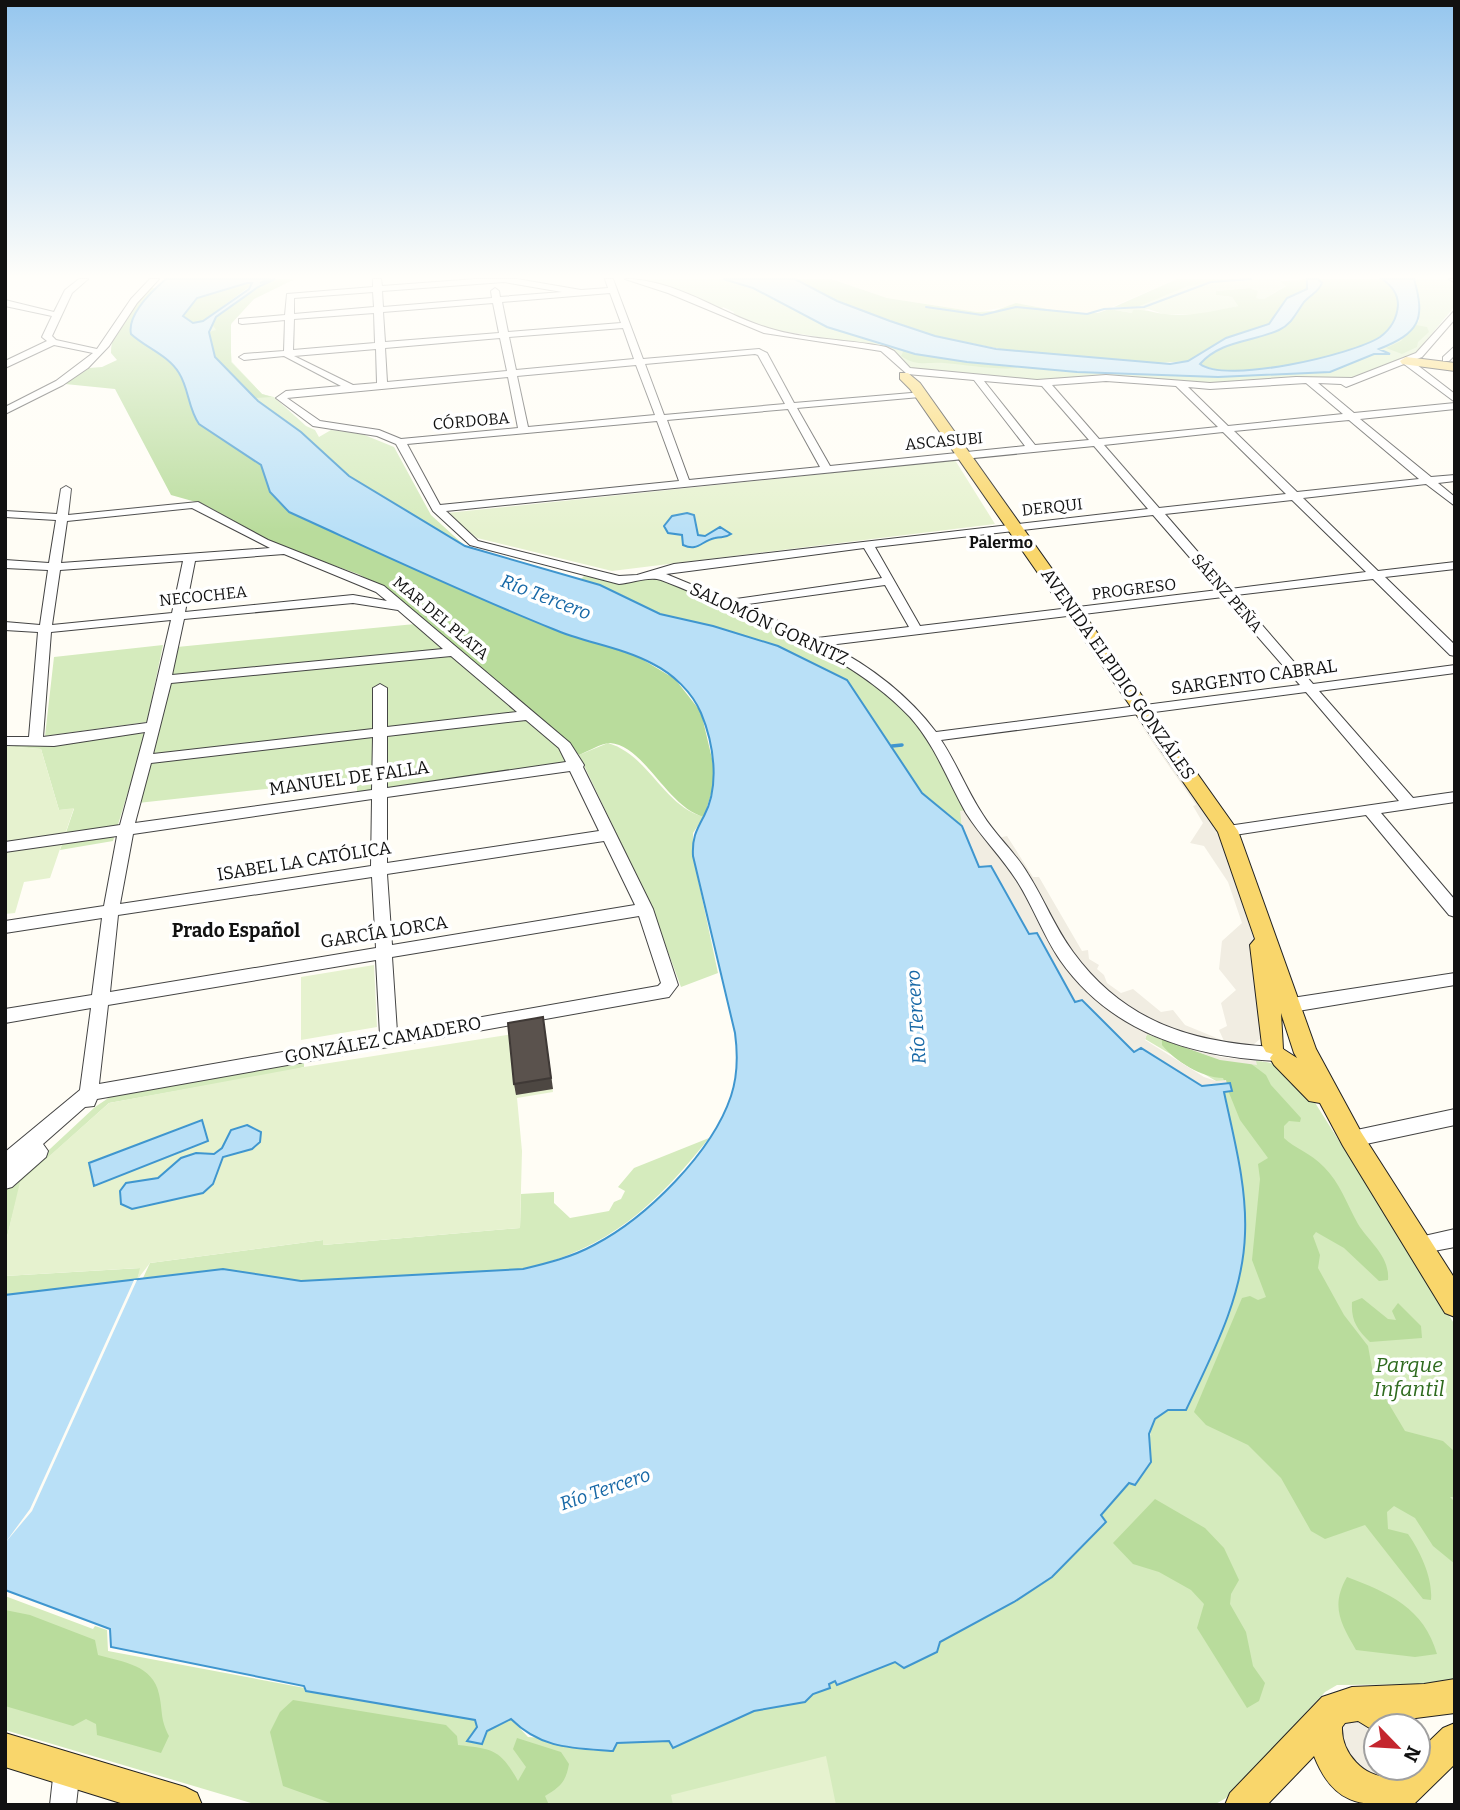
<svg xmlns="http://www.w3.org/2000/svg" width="1460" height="1810" font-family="Bitter,serif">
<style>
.farmland{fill:#f6f3d4}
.green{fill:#d5ebbd}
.forest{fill:#b9dc9c}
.pitch{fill:#e6f2cf}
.plaza{fill:#f1ede2}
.water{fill:#b9e0f7;stroke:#3f96cf;stroke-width:2;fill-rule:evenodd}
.pier{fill:#fffdf5}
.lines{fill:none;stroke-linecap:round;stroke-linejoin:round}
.stream-far1{stroke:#3f96cf;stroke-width:2}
.stream{stroke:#3f96cf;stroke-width:3.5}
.minor-casing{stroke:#444;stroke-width:2}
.major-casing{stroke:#222;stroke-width:2}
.minor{fill:#fff;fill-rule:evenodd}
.major{fill:#f9d66b;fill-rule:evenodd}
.wall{fill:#4d4742}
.building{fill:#5a524d;stroke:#3f3936;stroke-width:2}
.labels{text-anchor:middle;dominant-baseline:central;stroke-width:7;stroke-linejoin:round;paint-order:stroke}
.far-street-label{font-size:16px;fill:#111;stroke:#fff}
.far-neighbourhood-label{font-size:16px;font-weight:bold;fill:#111;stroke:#fff}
.street-label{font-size:18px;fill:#111;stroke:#fff}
.water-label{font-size:19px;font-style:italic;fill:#1768a6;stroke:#fff}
.neighbourhood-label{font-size:19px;font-weight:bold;fill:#111;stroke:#fff}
.near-park-label{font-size:21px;font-style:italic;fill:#2f6b1f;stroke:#fff}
</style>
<rect width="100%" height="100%" fill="#fffdf5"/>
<path class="farmland" d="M831,279H1177L1098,313H1069L1022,304L977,312L887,298Z"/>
<path class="green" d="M275,279H297C275,284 241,300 232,322C228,333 231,350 232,362L262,394L274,397L306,426L315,430L319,437L331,430L362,434L394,447L431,515L465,546L349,476L301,432L258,401L237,380L209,341L212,324Z
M638,279H723L763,293L816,322L967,362L1077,372L1218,377L1330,372L1374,354L1390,353L1379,349L1419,321L1414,279H1449L1454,289V307L1415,354L1351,379L1210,384L1107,376L1034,381L912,369L878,346L768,329L733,315L734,312L723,307L721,310L665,286Z
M1220,279H1286L1281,280L1287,285L1264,299L1256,298L1249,288L1216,291V295L1232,297L1238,306L1204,314H1163L1148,309L1132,313L1109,309L1129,308L1188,286Z
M584,576L622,582L647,577L661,579C752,618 859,649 922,731C940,754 953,784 968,810L961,816L962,826L922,793L847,680L778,646L713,626L660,614L618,593L581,579Z
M415,624L556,742L566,763L357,794V779L138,803L177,647Z
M163,645L147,722L45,736L54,657Z
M146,733L113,841L60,850L74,809L59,810L41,749L5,746V744Z
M608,743C649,755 663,806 704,817L693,833V856L718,973L681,987L651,906L579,755Z
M1147,1034L1220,1060L1256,1064V1061C1280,1061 1291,1075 1307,1090L1455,1325V1684L1337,1685L1325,1692L1226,1798L1214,1805H258L5,1730V1596L93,1629L95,1626L107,1630L108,1651L475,1720L482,1744L487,1731L511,1719L528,1737L616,1743L670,1741L673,1748L754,1711L804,1702L813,1694L829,1688V1684L835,1681L837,1684L895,1662L905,1668L937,1652L940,1642L1014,1602L1052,1577L1106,1522L1101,1515C1118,1496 1140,1474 1148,1449C1152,1438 1148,1427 1156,1418C1164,1408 1175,1410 1186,1410C1212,1355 1243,1296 1245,1234C1247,1185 1234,1139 1224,1092L1216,1081L1145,1039Z
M304,1060V1067L293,1070L109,1103L21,1182L5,1245L6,1190L95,1107L113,1095Z
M709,1138C656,1205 609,1249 523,1269L301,1281L223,1269L143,1278L150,1263L323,1240V1245L520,1228L521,1194L554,1192V1203L570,1218L609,1211L614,1202L621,1199L625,1191L618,1187L634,1168Z
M141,1268L137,1280L5,1295V1276Z"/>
<path class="forest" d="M267,279L293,280L254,299L231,324V362L262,394L272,397L255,398L215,357L209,332L216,330L212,324L216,317Z
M795,279H831L887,298L977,312L994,311L1016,303L1069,313H1098L1109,309L1132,313L1133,310C1146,309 1153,313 1165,314C1190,317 1214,311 1238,306L1232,297L1216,295V291L1249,288L1258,291L1256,298L1264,299L1286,286L1280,281L1307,279L1309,286L1303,292L1293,295L1269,324L1226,338L1188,361L1145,364L1020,353L935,336L848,306Z
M1177,279H1240L1188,286L1137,307H1114Z
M1318,279H1382C1391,285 1398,294 1398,305C1397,319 1391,329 1380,337C1351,356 1229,383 1200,364C1224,335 1268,343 1292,320C1297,316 1300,308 1304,302C1311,294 1318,293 1322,283Z
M247,283L253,284L203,321L193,323L183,316L197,298Z
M149,288H156L137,312L138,340C155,349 177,363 184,382C189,397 190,411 199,424L261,465L270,492L289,512L552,629L635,655L675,679L701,712L713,763L714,784L704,817C667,807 644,745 610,743C601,743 587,752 579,755L566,739L383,587L358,574L280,546L218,517L203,504L171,495L115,389L65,384L89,368L102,367L117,360L111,353C111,326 133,308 149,288Z
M1416,325L1427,327L1429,332L1418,342L1417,347L1402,354L1386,348L1401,341Z
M904,350L925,356L1018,368C993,370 969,365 944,363C927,362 917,367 901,356Z
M1162,1039L1210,1056L1250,1063L1266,1075L1271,1085L1301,1118L1300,1122L1289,1121L1284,1126V1138C1295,1149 1310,1152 1324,1167C1340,1183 1347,1204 1358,1224C1369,1242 1390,1256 1388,1280L1379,1281L1344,1248L1316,1232L1313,1236L1320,1255L1318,1268L1344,1315L1368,1346L1374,1379L1405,1431L1443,1441L1455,1452V1497H1450L1455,1502V1564L1433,1546L1415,1518L1394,1506L1387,1512L1388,1529L1408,1534C1420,1551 1433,1578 1431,1600L1423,1599L1365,1525L1325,1539L1311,1531L1281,1478L1248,1445L1206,1425L1194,1412L1242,1298L1250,1296L1258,1300L1266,1297L1252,1260L1260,1179L1258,1164L1268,1158L1240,1120L1223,1078C1202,1078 1175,1061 1162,1045Z
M1362,1298L1388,1319L1396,1320L1392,1311L1398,1303L1421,1326L1422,1338L1370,1342C1357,1329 1351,1321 1352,1302Z
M1155,1499L1205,1528L1224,1548L1239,1580L1231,1594L1230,1604L1246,1632L1253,1666L1265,1683L1259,1701L1247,1708L1197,1628L1204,1604L1191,1590L1159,1572L1133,1564L1113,1543Z
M1347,1577C1389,1593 1424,1608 1437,1654L1415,1657L1356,1650C1341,1624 1330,1606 1347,1577Z
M5,1610L30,1615L95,1640L98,1655C123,1662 153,1665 159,1694C163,1712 160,1719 169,1736L161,1753L97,1735L96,1724L86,1719L73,1726L5,1706Z
M293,1700L446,1725L457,1736L458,1745C493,1749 500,1749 518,1781L526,1767L513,1749L517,1738L561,1752L569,1764C566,1782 560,1787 545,1796L549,1805H336L283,1786L270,1732L280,1712Z"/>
<path class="pitch" d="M955,460L995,524L612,571L477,538L447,513Z
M5,746L41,749L59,810L74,808L50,878L24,882L15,913L5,914Z
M374,965L377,1027L301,1040V977Z
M545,1029L553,1092L517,1098L522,1151L520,1228L323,1245V1240L150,1263L137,1280L140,1268L5,1276V1245L20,1182L109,1103L304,1067Z
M826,1756L836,1805H673L671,1795Z"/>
<path class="plaza" d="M1135,717L1218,831L1254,940L1262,1037L1251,1047L1235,1050L1134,1015L1076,961L998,838L1007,836L1033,877H1039L1082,951L1088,950L1089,959L1099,965L1097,969L1104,975L1107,983L1121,993L1133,989L1161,1012L1173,1010L1185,1025L1224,1041L1219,1030L1227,1026L1221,1003L1236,990L1219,969L1222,941L1242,923L1228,882L1204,846L1190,843L1203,823L1193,806L1196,805Z
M968,810L986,840L1009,867L1083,986L1095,998L1116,1015L1142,1029L1220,1057L1256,1061L1257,1065L1220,1060L1147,1034L1145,1040L1204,1077L1216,1081L1226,1080L1227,1084L1203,1086L1142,1048L1134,1053L1082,1000L1075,1002L1037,933L1029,934L991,866L979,867L962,826L960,811Z
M1351,1716L1376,1726V1768H1400L1395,1780L1365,1786L1336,1730Z"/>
<path class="water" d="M166,279H267L260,283L275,279L258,287L216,317L209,332L215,357L258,401L301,432L349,476L465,546L600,585L660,614L713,626L778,646L847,680L922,793L962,826L979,867L991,866L1029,934L1037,933L1075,1002L1082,1000L1134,1052L1141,1048L1202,1086L1230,1083L1232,1091L1224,1092C1234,1139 1247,1186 1245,1234C1243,1297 1212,1355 1186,1410H1168L1155,1419L1149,1434L1151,1462L1135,1485L1129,1483L1101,1515L1106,1522L1052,1577L1014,1602L940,1642L937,1652L904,1668L895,1662L837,1685L835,1681L829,1684L830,1688L813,1694L805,1702L754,1711L673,1748L669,1741L617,1743L613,1751C573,1748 541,1749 511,1719L487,1731L482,1744L467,1741L477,1727L475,1720L306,1691L304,1686L111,1647L110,1629L5,1590V1295L223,1269L301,1281L523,1269C548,1263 572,1257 594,1245C646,1218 712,1153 731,1096C738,1075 738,1055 735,1033L693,856C692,838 696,831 704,816C720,786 714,744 701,713C692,692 673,674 653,664C622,647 585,643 553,629C464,593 377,552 289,512L270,492L261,465L199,424C188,408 189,389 179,373C168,355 146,348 131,334C127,315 152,291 166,279ZM247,283H252L249,289L203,321L193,323L183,316L197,298Z
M723,279H795L837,301L890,321L935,336L996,349L1170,364L1188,361L1226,338L1269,324L1287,298L1307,289V279H1318L1322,283C1318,293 1311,294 1304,302C1296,313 1292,324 1279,330C1253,342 1221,340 1200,364C1226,384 1352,355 1380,337C1391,329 1397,319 1398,305C1398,294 1391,285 1382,279H1414C1426,320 1419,333 1379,349L1390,354H1374L1330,372L1218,377L1077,372L967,362L915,354L827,327L753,288Z
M687,513L694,515L698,535L705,536L720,527L731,534C724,539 722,536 715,538C701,541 698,552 683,545L682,535L668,533L664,526L672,516Z
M202,1120L208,1141L94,1186L89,1163Z
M247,1125L261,1132L260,1142L252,1149L223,1157L213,1184L203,1193L132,1209L121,1204L120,1191L126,1183L158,1178L181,1158L196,1153L214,1154L222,1148L231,1130Z"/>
<path class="pier" d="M134,1280H137L32,1511L5,1543L30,1509Z"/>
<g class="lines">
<path class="stream-far1" d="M926,307L982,315L1016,307L1087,314L1104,309L1144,307L1211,282L1251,279"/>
<path class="stream" d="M892,746L902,745"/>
<defs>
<path id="minor" d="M79,279H88L72,293L52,336L56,340L97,349L131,299L150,279H159L137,303L109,346L88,368L63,385L5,414V407L56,381L93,353L54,345L5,368V361L47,341L42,337L52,316L5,306V300L54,312L65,290Z
M373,279H381L382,286L476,279H517L581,290L608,288L605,279H613L643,359L759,349L767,353L794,403L923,392V396L920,397L797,408L830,466L1025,446L974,380L907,374L881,351L764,333L668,293L625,279C676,279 721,314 768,328C806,340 848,339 886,347L894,351L910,368L1037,380L1106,375L1210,383L1296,377L1352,378L1416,353L1455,310V319L1422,357L1412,361L1455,394V402L1404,364L1346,387L1341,384L1318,383L1354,413L1455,403V409L1360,419L1431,477L1455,475V481L1438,483L1455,497V506L1426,484L1303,498L1378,571L1455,562V569L1385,577L1455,645V656L1450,655L1373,579L1236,595L1313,684L1455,665V673L1319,691L1413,798L1455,792V802L1381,813L1455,900V917L1449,915L1366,815L1228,836L1223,835L1221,831L1223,827L1228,826L1399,801L1306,692L941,740C957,764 967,791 983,815C996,836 1015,852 1028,874C1044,899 1055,928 1073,952C1125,1023 1193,1043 1277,1047L1283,1049L1286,1054L1283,1059L1277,1061C1192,1057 1111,1033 1060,960C1043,935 1033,906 1017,881C1002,857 981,837 966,813C948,781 935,745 910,717C862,667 801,640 739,613C713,602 688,590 661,580C649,576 632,583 619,584L470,545L433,511L396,444L377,436L313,426L276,398L286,391L341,386L284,356L244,360L239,357L244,354L284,351L285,320L242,324L239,323V319L285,315L287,294L373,287ZM504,282L562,292L500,297L499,291L495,288L491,291L492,298L383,307L382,291ZM373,292L374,307L294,314V298ZM610,293L621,323L508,332L502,302ZM493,303L499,333L385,342L383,312ZM374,313L375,343L293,350L294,319ZM623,328L634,359L516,370L509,337ZM500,338L507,371L387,382L385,348ZM376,349L377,383L353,385L294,356ZM755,354L758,355L785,404L664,415L645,364ZM636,365L655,415L528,427L517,376ZM508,377L518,428L401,439L379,430L320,421L287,398ZM984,381L1042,386L1089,440L1035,445ZM1106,381L1176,386L1218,427L1099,439L1052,385ZM1306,383L1343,414L1228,426L1188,387L1210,389ZM788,409L820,467L689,480L667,420ZM1349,420L1419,479L1297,492L1234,431ZM657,421L679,481L440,505L407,444ZM1223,432L1286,494L1159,508L1104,445ZM1094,446L1148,509L674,564L637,575L619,576L478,541L446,511ZM1292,500L1366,572L1230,589L1165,514ZM1153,515L1218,590L920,626L875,547ZM864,548L882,578L729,600L666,574ZM885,585L909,627L817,638L741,605ZM1223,597L1300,685L936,732C908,695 870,666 829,645Z
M1449,279H1455V283Z
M1455,346V355L1449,361H1443V357Z
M66,486L71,489L68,515L198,502L268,540L384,586L570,743L584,765L583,767L653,909L678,985L669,997L663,998L97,1099L94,1106L85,1107L43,1144L48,1151L46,1157L12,1187L5,1189V1152L80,1090L91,1008L5,1023V1009L92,995L102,918L5,933V921L104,906L117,836L5,852V842L120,825L145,732L54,746L5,745V737H29L38,632L5,630V622L40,625L48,570L5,568V560L49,563L56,520L5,517V511L57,514L61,489ZM192,508L270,548L61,563L67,521ZM284,554L376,592L387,601L353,595L185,612L195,561ZM183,561L172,613L52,625L60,570ZM353,603L398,610L443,649L172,675L184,619ZM171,620L147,723L43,737L51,632ZM451,656L517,712L387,727V688L380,684L373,688V729L153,754L171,683ZM526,720L559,748L566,762L387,788V736ZM373,737L372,790L135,823L151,763ZM570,771L599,831L387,863V797ZM372,799L371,866L120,904L133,834ZM604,841L635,905L392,945L387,874ZM372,877L376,948L110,992L118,915ZM639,916L661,983L658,986L397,1032L392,957ZM376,960L380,1035L99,1084L108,1005Z
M1455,973V985L1292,1012L1286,1010L1284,1005L1286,1000L1292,998Z
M1455,1109V1125L1352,1147L1345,1145L1343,1139L1345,1133L1352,1131Z
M1455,1229V1247L1418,1254L1411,1251L1408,1245L1411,1239Z
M67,1756L76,1760L80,1769L76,1805H50L54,1769L58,1760Z"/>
<path id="major" d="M1406,357L1455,363V371L1402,364L1400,361Z
M900,373H908L920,383L1238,831L1316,1049L1361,1132L1455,1279V1317L1445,1313L1343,1146L1320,1103L1309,1101L1274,1065L1270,1058L1273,1054L1266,1052L1262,1045L1250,945L1255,939L1218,832L910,389L900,379ZM1281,1013L1294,1053L1297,1058L1283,1049Z
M1455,1679V1713L1408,1719L1411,1726H1376V1732L1358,1721L1345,1723L1342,1727C1341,1753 1364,1778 1391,1777L1394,1768H1418V1752L1443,1728L1455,1723V1764L1413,1805C1364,1805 1335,1809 1314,1756L1267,1805H1225L1230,1793L1322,1697L1352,1687L1424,1684Z
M5,1733L185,1787L197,1793L202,1805H127L5,1767Z"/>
</defs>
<use href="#minor" class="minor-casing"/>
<use href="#major" class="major-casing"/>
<use href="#minor" class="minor"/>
<use href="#major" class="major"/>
</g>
<path class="wall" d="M543,1017L553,1089L516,1095L514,1084Z"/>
<path class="building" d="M543,1017L551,1078L514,1084L508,1023Z"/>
<linearGradient id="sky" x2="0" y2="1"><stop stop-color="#95c6ee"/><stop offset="0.52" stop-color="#fffefa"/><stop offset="1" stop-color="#fffefa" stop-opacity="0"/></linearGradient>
<rect width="1460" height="532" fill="url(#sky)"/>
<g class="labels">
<g class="far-street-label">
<text transform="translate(471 421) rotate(-5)">CÓRDOBA</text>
<text transform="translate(944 441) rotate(-5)">ASCASUBI</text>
<text transform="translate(1052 507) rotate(-6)">DERQUI</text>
<text transform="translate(1134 589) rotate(-7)">PROGRESO</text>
<text transform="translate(1227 593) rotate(49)">SÁENZ PEÑA</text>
<text transform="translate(203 596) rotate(-6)">NECOCHEA</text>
<text transform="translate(441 618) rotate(40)">MAR DEL PLATA</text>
</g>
<g class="far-neighbourhood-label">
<text x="1001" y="542">Palermo</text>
</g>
<g class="street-label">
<text transform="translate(769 624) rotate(25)">SALOMÓN GORNITZ</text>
<text transform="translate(1118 674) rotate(55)">AVENIDA ELPIDIO GONZÁLES</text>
<text transform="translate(1254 677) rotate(-8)">SARGENTO CABRAL</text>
<text transform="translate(349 778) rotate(-8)">MANUEL DE FALLA</text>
<text transform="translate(304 861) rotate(-9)">ISABEL LA CATÓLICA</text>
<text transform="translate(384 932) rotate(-9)">GARCÍA LORCA</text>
<text transform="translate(383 1040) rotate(-10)">GONZÁLEZ CAMADERO</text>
</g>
<g class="water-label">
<text transform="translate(546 597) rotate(21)">Río Tercero</text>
<text transform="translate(916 1017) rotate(-94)">Río Tercero</text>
<text transform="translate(605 1489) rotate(-19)">Río Tercero</text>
</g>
<g class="neighbourhood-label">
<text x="236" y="930">Prado Español</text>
</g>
<g class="near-park-label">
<text x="1409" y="1365">Parque<tspan x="1409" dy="24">Infantil</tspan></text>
</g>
</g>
<rect width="1460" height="1810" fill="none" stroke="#111111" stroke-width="14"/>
<g transform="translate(1397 1747) rotate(115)"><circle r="33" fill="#ffffff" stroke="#a0a0a0" stroke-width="2"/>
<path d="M0-5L12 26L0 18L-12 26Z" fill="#c4262e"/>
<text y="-10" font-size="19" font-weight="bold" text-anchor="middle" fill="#111111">N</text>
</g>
</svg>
